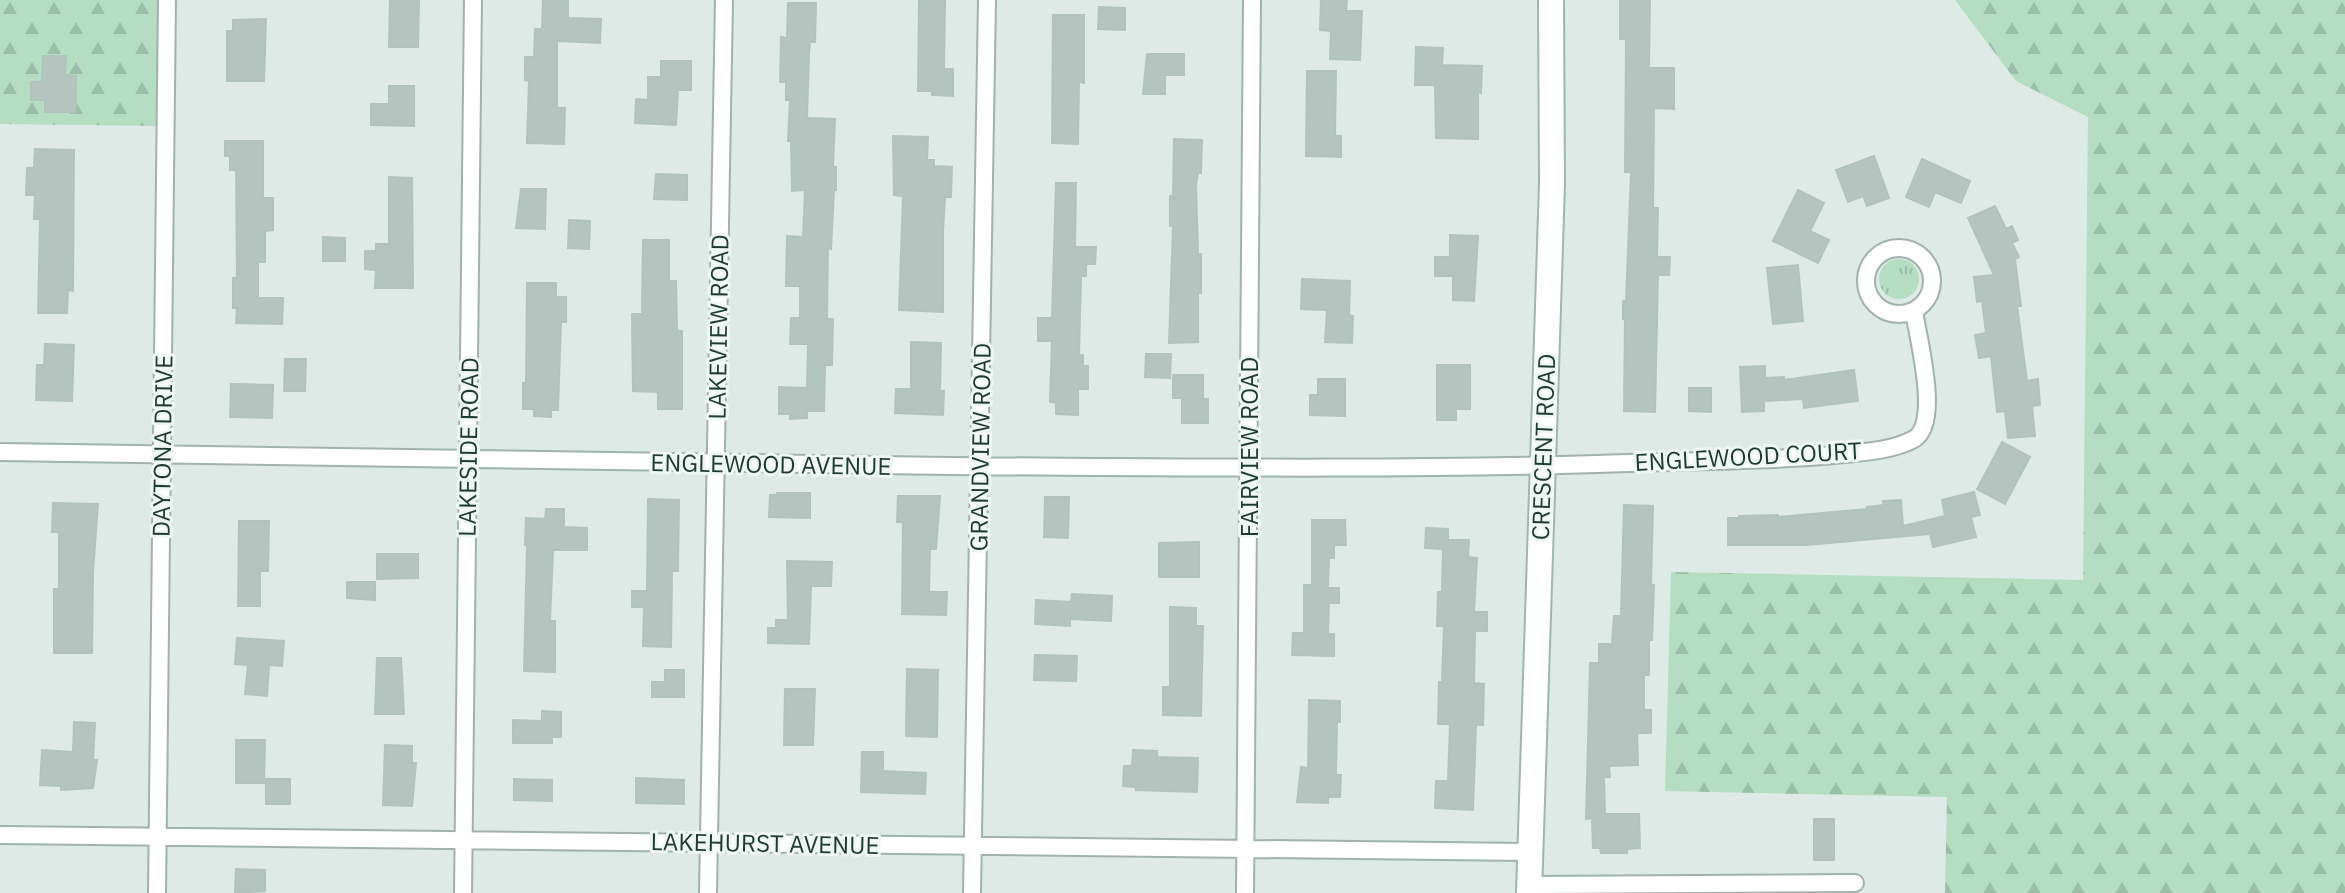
<svg xmlns="http://www.w3.org/2000/svg" width="2345" height="893" font-family="'IBM Plex Sans',sans-serif">
<style>
.grass{fill:url(#grass-tufts)}
.forest{fill:url(#forest-firs)}
.building{fill:#b3c5be;stroke:#b0c4bd;stroke-width:2}
.lines{fill:none;stroke-linecap:round;stroke-linejoin:round}
.street-casing{stroke:#a0b2ad;stroke-width:20}
.secondary-casing{stroke:#9cb7ae;stroke-width:28}
.street{stroke:#fff;stroke-width:16}
.secondary{stroke:#fff;stroke-width:24}
.labels{text-anchor:middle;dominant-baseline:central;stroke-width:6;stroke-linejoin:round;paint-order:stroke}
.street-label{font-size:24px;fill:#1e3a35;stroke:#eef7f3}
</style>
<defs>
<pattern id="grass-tufts" width="24" height="20" patternUnits="userSpaceOnUse" patternTransform="scale(2)"><rect width="24" height="20" fill="#b4ddc2"/><path d="M3 7l-1-3M5 7V3M7 7l1-3M15 17l-1-3M17 17v-4M19 17l1-3" fill="none" stroke="#9abea7"/></pattern>
<pattern id="forest-firs" width="22" height="20" patternUnits="userSpaceOnUse" patternTransform="scale(2)"><rect width="22" height="20" fill="#b4ddc2"/><path d="M5 1l3.5 6h-7zM16 11l3.5 6h-7z" fill="#9abea7"/></pattern>
</defs>
<rect width="100%" height="100%" fill="#ddeae5"/>
<path class="grass" d="M1879 279a20 20 0 1 1 40 0a20 20 0 1 1-40 0Z"/>
<path class="forest" d="M0,0H167L166,126L0,124Z
M1955,0H2345V893H1945L1947,797L1665,791L1671,572L2083,580L2088,117L2016,81Z"/>
<path class="building" d="M390,0H419L418,47H389Z
M543,0H568V18L601,19L600,43L557,41V108H565L564,144L527,143L529,81L525,80V57H534L535,29H542Z
M919,0H945L944,69H953V96L932,95V91H918Z
M1321,0H1347L1346,11H1362L1360,60L1330,59L1331,31L1320,30Z
M1620,0H1650L1649,68H1674V109L1654,108L1653,208H1658L1657,257H1670L1669,275H1658L1655,412L1624,411L1625,319H1623V301H1626L1631,172H1625L1626,39H1620Z
M788,3H816L815,42H810L809,54L807,118L835,119L833,167H836V190H834L831,249L828,248L827,319H833L832,365H825L824,411H807V418L790,419V414H779V387L807,388L808,344H790L791,318H800V286H786L787,236L803,237L805,190L792,191L791,141H788L790,100H786V82H780L781,37L787,38Z
M1099,7L1125,8V30L1098,29Z
M1053,15H1084V83L1079,82L1078,144L1052,143Z
M266,19L264,81H227V31H233V20Z
M1416,47L1443,48L1442,65L1482,66L1481,93L1478,92V139L1436,138L1435,85H1415Z
M1147,54H1184V75H1165V94H1143Z
M43,56H66L65,75L76,76L75,112H45V100H31V82H42Z
M661,61H691V90H678L676,125L635,123L636,99L648,100V77H661Z
M1307,71H1336L1335,136H1341V157L1306,156Z
M389,86H414V126L371,125V104H389Z
M893,136L928,137L927,160H934V166L952,167L951,197H945L943,231V312L899,310L903,196L894,195Z
M1174,139L1202,140L1201,173H1198L1196,185L1198,254H1201V293H1198V342L1169,343L1173,226H1170V196H1173Z
M225,141H263V198H273V230L265,231V262H258V298H283L282,324L236,323L237,308H233V278H237L236,170H230V156H225Z
M35,149L74,150L73,291L68,290L67,313H38L40,219H34L35,195H26L27,168H34Z
M1874,156L1889,198L1867,206L1863,196L1848,202L1836,170Z
M1922,159L1970,181L1961,203L1935,192L1929,207L1906,197Z
M656,174L687,175V200L654,199Z
M389,177L412,178L413,288H375L376,270L365,269V251H376V244H389Z
M1056,183H1076L1075,247H1096L1095,264H1086V276H1081L1079,355H1083V366H1088V389H1078V415L1056,414V403L1050,402L1052,341H1038V318H1052Z
M521,189H546L545,229L516,228Z
M1798,190L1824,203L1810,231L1829,240L1818,263L1773,241Z
M1995,206L2006,229L2012,226L2018,240L2012,243L2019,257L2015,259L2021,306H2017L2027,381L2038,379L2040,405L2032,406L2035,436L2008,438L2005,411L1997,412L1991,356L1979,358L1975,335L1986,333L1982,301L1977,302L1974,277L1994,275L1968,218Z
M569,220L590,221L589,249L568,248Z
M1450,235L1478,236L1474,301L1453,300V276H1435V257H1450Z
M323,237L345,238V261H323Z
M643,240H669V281H676L677,331H682V409H658V392L633,391L632,314H642Z
M1798,265L1803,321L1773,324L1767,268Z
M1302,279L1350,281L1349,315L1353,316L1352,343L1325,342L1327,310L1301,309Z
M527,283H556V297H566V322H561L558,410H551V417L534,416V409H523V383H526Z
M911,342L941,343L940,391H944L943,415L895,413L896,389H911Z
M45,344L74,345L72,401L36,400L37,365H44Z
M1146,354H1171L1170,378L1145,377Z
M285,359H306L305,391H284Z
M1437,365H1470V409H1456V420H1437Z
M1765,366V378L1784,377V380L1854,370L1858,401L1804,408L1803,399L1764,401V411L1742,412L1740,367Z
M1173,375H1203V399H1208V423H1182V398H1173Z
M1318,379H1345V416L1310,415V395H1318Z
M231,384L273,385L272,418L230,417Z
M1689,388H1711V412L1689,411Z
M2002,442L2030,457L2005,504L1977,489Z
M1974,492L1980,515L1971,517L1976,537L1933,547L1930,534L1806,545H1728V518H1739V516L1778,515V517L1867,509V507L1884,505L1883,501L1901,500L1903,526L1945,516L1942,500Z
M777,493H810V518L769,517L770,495H777Z
M898,496H940L936,549H930L929,592H947L946,615L902,614L903,522H897Z
M1045,497H1069L1068,538L1044,537Z
M648,499L679,500L678,571H672L671,647L643,646L644,607H632V591H647Z
M53,503L98,504L93,572L92,653H54V589H59V532H52Z
M1624,505L1653,506L1651,585H1654L1652,640H1649V675H1644V710H1651V733H1637L1638,765L1609,766L1610,777H1604L1605,814H1639L1640,848L1627,849V853H1601L1600,848H1593L1592,818L1586,819L1590,663H1599V644H1612L1614,616H1621Z
M546,509H564V527L587,528V550H553L550,621H555V672L524,671L527,545H525L526,518L545,519Z
M1312,520H1345L1346,545H1334V558H1329L1328,588H1339V603H1329L1328,634H1334V656L1292,655L1293,633H1304V585H1312Z
M239,521H269L268,571H260V606H238Z
M1426,528L1448,529V540H1469L1468,557L1477,558L1474,612H1487V631H1475L1474,683L1484,684L1483,725H1476L1473,810L1435,808L1436,781H1448L1450,724H1438L1439,682H1442L1444,626H1437L1438,592H1442L1443,549L1425,548Z
M1199,542V577H1159V543Z
M377,554H418V578L377,579Z
M787,561L832,562L831,586H811L809,644L768,643V628H776V620H788Z
M347,582H375V600L347,598Z
M1072,594L1112,596L1111,621L1070,619V626L1035,624L1036,600L1071,602Z
M1170,607L1196,608V626H1203L1201,716L1163,715V687H1170Z
M237,638L284,641L282,666L269,665L267,696L245,694L248,665L235,664Z
M1035,655L1077,656L1076,681L1034,680Z
M377,658H401L404,714H375Z
M907,669L938,670L937,737L906,736Z
M665,670H684V697H652V682H665Z
M785,689H815L813,745H784Z
M1309,700L1340,701V722H1337L1336,775H1341L1340,797H1328V803L1297,802L1301,767L1308,768Z
M542,711L561,712V737H552V743H513V720L542,721Z
M74,722L95,723L93,760H97L93,788L61,790V786L40,785L42,750L73,752Z
M236,740H265L264,783H236Z
M385,745L412,746V763H416L412,806L383,805Z
M1133,750L1157,751V757L1198,758L1197,792L1136,790V787L1123,786L1124,766H1132Z
M862,752H883V771L926,773L925,794L861,792Z
M636,778L684,780V804L636,803Z
M266,779H290V804H266Z
M514,779L552,780V801L514,800Z
M1814,819H1834V860H1814Z
M236,869L265,870V891L235,893Z"/>
<g class="lines">
<defs>
<path id="street" d="M1866 281a33 33 0 1 1 66 0a33 33 0 1 1-66 0Z
M0,452C316,459 632,463 948,466C1164,467 1380,470 1597,464C1679,461 1762,462 1844,454C1866,452 1894,450 1914,439C1941,423 1918,339 1914,311
M0,835L1530,852
M1529,885L1855,883
M157,893L167,0
M463,893L473,0
M708,893L724,0
M972,893L987,0
M1245,893L1252,0"/>
<path id="secondary" d="M1529,893L1552,184L1551,0"/>
</defs>
<use href="#street" class="street-casing"/>
<use href="#secondary" class="secondary-casing"/>
<use href="#street" class="street"/>
<use href="#secondary" class="secondary"/>
</g>
<g class="labels">
<g class="street-label">
<text transform="translate(718 327) rotate(-89)">LAKEVIEW ROAD</text>
<text transform="translate(162 446) rotate(-89)">DAYTONA DRIVE</text>
<text transform="translate(468 447) rotate(-89)">LAKESIDE ROAD</text>
<text transform="translate(980 447) rotate(-89)">GRANDVIEW ROAD</text>
<text transform="translate(1249 447) rotate(-90)">FAIRVIEW ROAD</text>
<text transform="translate(1543 447) rotate(-88)">CRESCENT ROAD</text>
<text transform="translate(1748 456) rotate(-3)">ENGLEWOOD COURT</text>
<text transform="translate(771 464) rotate(1)">ENGLEWOOD AVENUE</text>
<text transform="translate(765 843) rotate(1)">LAKEHURST AVENUE</text>
</g>
</g>
</svg>
